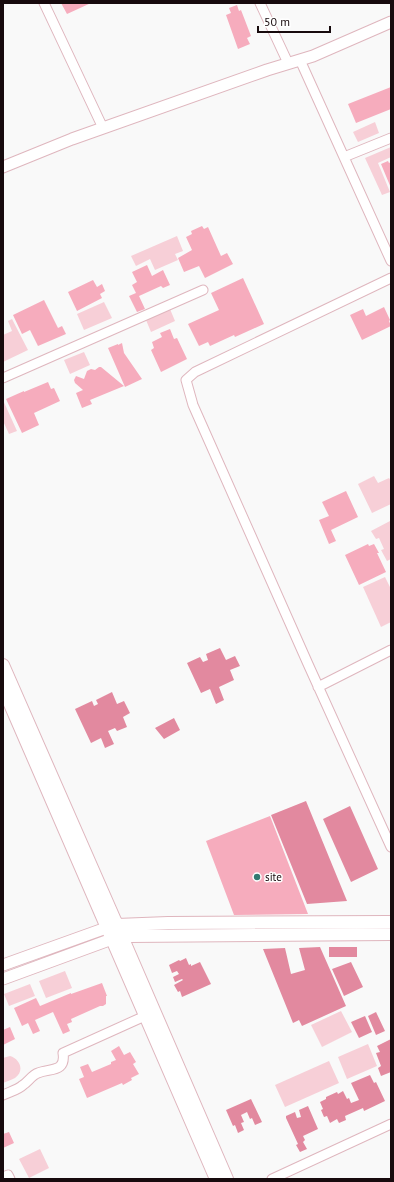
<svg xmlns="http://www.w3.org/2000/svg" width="394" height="1182" font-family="'PT Sans',sans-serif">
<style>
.green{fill:#f7cfd7}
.water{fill:#e2899f}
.building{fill:#f6acbd}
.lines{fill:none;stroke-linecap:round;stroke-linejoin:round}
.minor-casing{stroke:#dfb6be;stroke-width:11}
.tertiary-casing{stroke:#dfb6be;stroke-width:13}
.secondary-casing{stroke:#dfb6be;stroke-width:14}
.minor{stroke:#fff;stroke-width:9}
.tertiary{stroke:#fff;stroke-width:11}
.secondary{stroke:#fff;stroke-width:12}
.poi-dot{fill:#337971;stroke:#fff;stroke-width:1.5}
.labels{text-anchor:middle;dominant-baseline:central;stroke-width:3;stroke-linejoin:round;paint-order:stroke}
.poi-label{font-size:11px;fill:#170a0d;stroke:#fff;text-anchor:start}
</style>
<rect width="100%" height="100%" fill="#f9f9f9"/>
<path class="green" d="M375,122L379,133L358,142L353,132Z
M391,147V157L378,163L390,192L382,195L365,158Z
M177,236L183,251L175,254L178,260L155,270L150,259L136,266L131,256Z
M104,302L112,318L84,330L77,314Z
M170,309L175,321L151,332L146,320Z
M12,319L28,350L3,362V335L12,331L8,321Z
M84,352L90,365L70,374L64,360Z
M3,400L17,431L9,434L3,421Z
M374,476L378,483L389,478L391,481V504L372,513L358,484Z
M390,521L391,559L387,561L381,550L384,549L379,538L376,539L371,531Z
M385,577L391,589V622L381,627L363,587Z
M65,971L72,988L46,998L39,981Z
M30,984L35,996L9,1006L4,994Z
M341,1011L352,1032L322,1047L311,1025Z
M368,1044L377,1066L347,1079L338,1057Z
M10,1056C20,1059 25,1071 15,1078C12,1080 7,1081 3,1083V1058Z
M329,1061L339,1083L285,1107L275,1085Z
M40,1149L49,1168L29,1178L19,1159Z"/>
<path class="water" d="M220,648L226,660L235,656L240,666L230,670L234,680L219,687L224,700L216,704L210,689L201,693L187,663L200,657L203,662L208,660L206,654Z
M112,692L117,704L124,701L130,713L123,717L127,727L117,731L115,728L108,731L114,744L105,748L101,738L91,743L75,709L92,701L94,706L98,704L96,700Z
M174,718L180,730L164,739L155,728Z
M306,801L347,901L307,904L271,815Z
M350,806L378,869L351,882L323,819Z
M320,947L346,1006L302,1026L299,1020L293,1023L263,949L285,948L291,974L305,970L299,948Z
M329,947H357V957H329Z
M186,958L189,965L191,964V966L200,962L211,984L182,997L180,991L178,992L174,985L183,980L182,979L175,982L173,977L179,974L177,971L172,973L169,965L179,960L180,961Z
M351,962L363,987L344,996L332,969Z
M376,1012L385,1031L376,1035L368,1016Z
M365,1016L372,1032L359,1038L351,1022Z
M391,1039V1072L381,1076L378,1068L381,1066L376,1053L380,1052L377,1046Z
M370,1075L374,1083L376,1082L385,1101L364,1111L363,1108L345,1116L346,1120L339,1123L337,1119L330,1123L327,1116L324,1117L321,1110L323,1109L320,1102L326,1099V1097L337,1092L338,1094L343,1091L347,1099L349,1098L351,1103L359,1100L351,1083Z
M251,1099L262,1122L255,1125L252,1118L250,1119L247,1112L241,1115L244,1122L241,1123L244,1130L238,1133L235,1125L233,1126L226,1110Z
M308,1106L318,1129L303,1136L305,1140L303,1142L307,1149L300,1152L296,1145L298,1144L286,1118V1116L295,1112L297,1118L301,1117L299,1110Z"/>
<path class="building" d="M61,3H91L67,14Z
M237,5L239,11L241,10L251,36L247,38L250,44L238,49L226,15L231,13L229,8Z
M391,87V109L356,123L348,104Z
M388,161L389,163L391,162V188L381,164Z
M202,226L204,229L208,227L221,256L227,253L233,264L205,278L199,266L184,272L178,258L192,250L186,237L192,234L191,231Z
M147,265L152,276L163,270L170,285L163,288L161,286L139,296L145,309L137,312L129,296L136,293L132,285L137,282L132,272Z
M243,278L264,324L235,337L234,335L210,346L208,342L199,346L188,324L219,310L211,293Z
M93,280L97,287L102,284L105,291L100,294L102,298L77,311L68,292Z
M44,300L58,328L62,326L66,334L38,346L30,330L22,334L13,315Z
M384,307L390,320L389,321L391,326L362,340L350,315L363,309L366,316Z
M170,329L174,339L177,338L187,359L161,372L151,350L154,348L152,342L162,337L160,333Z
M122,343L124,353L142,379L125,387L108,348L118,344V345Z
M99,367H101L124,386L90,400L92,404L82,408L76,393L83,390L75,383L74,380L76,376L84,379L87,371L91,369L95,370Z
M48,382L51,389L54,388L60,401L34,413L39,425L22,433L6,399L24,391V392Z
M346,491L358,517L331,530L336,541L329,544L319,520L329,516L322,502Z
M368,544L369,546L374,544L379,553H377L386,572L359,585L345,555Z
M270,816L308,914L234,915L206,841Z
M102,983L107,996H106V1004L103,1006H100L71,1019L72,1022L67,1024L70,1031L63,1034L53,1012L35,1020L40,1031L33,1034L28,1023L22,1026L14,1008L36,998L40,1006L71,993V994Z
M10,1027L15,1039L3,1045V1030Z
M119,1046L124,1055L130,1052L136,1062L133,1064L139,1074L131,1078L132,1080L123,1085L122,1083L87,1098L79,1079L84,1077L80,1067L88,1064L92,1072L111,1064V1062L116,1060L111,1051Z
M9,1132L14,1143L3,1148V1134Z"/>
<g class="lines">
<defs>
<path id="minor" d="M44,3L103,128
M260,3L288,63
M300,60L391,261
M344,157L391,138
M391,278L195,372L186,380L193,405L308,664L391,847
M3,378L203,290
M318,687L391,650
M3,1095C9,1092 18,1090 23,1085C28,1082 32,1075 38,1073C50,1068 66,1073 63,1053L145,1016
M3,1177L8,1175L10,1179
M272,1179L391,1124"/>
<path id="tertiary" d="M3,167L72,139L267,70L313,56L391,22
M3,965L106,928
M3,979L112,939"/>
<path id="secondary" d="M3,665L117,925L227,1179
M3,688L216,1179
M111,927L117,925L168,923L391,922
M115,939L129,936L391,934"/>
</defs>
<use href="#minor" class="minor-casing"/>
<use href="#tertiary" class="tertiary-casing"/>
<use href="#secondary" class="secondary-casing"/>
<use href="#minor" class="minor"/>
<use href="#tertiary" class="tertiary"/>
<use href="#secondary" class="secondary"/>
</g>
<circle class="poi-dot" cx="257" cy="877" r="4"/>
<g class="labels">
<g class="poi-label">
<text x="265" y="877">site</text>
</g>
</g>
<rect width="394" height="1182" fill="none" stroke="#170a0d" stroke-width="8"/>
<path d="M258 26v6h72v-6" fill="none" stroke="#170a0d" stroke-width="2"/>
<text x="264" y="26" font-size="12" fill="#170a0d" stroke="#ffffff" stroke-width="3" paint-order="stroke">50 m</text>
</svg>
